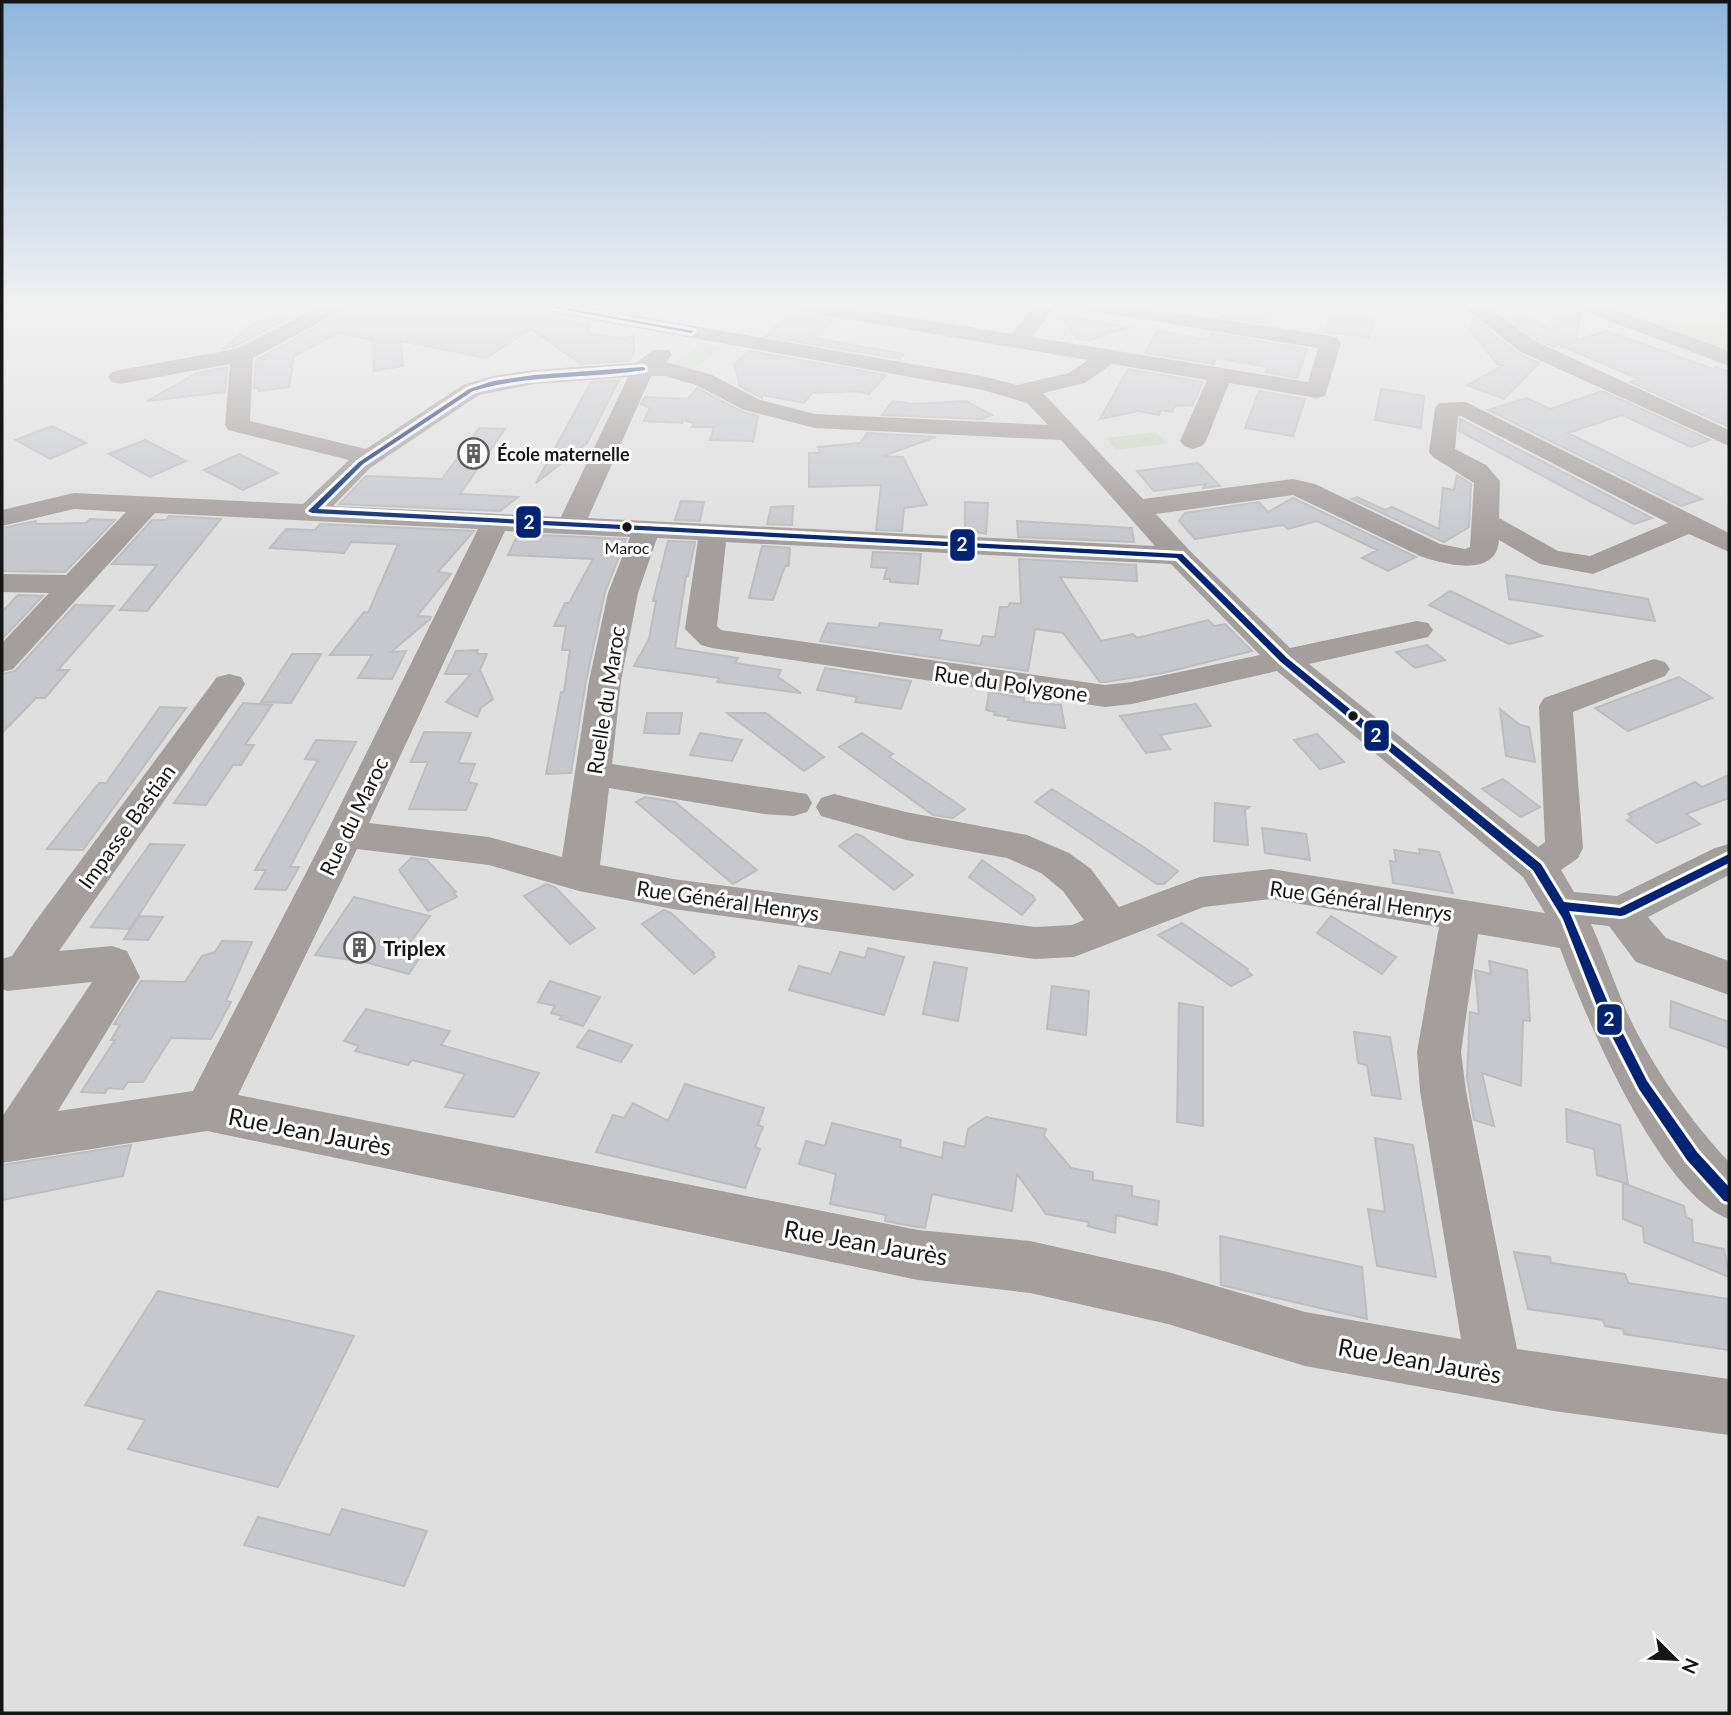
<svg xmlns="http://www.w3.org/2000/svg" width="1731" height="1715" font-family="Lato,sans-serif">
<style>
.green{fill:#ced7c6}
.building{fill:#c7c8ce;stroke:#bdbdbe;stroke-width:2}
.lines{fill:none;stroke-linecap:round;stroke-linejoin:round}
.minor{fill:#a49e9d;fill-rule:evenodd}
.bus-1-casing{stroke:#fff;stroke-width:6}
.bus-1{fill:#002374;fill-rule:evenodd}
.bus-dot{fill:#161617;stroke:#fff;stroke-width:2.5}
.labels{text-anchor:middle;dominant-baseline:central;stroke-width:6;stroke-linejoin:round;paint-order:stroke}
.far-bus-label{font-size:16px;fill:#161617;stroke:#fff}
.far-poi-label{font-size:18px;font-weight:bold;fill:#161617;stroke:#fff;text-anchor:start}
.street-label{font-size:21px;fill:#161617;stroke:#fff}
.poi-label{font-size:21px;font-weight:bold;fill:#161617;stroke:#fff;text-anchor:start}
.near-street-label{font-size:24px;fill:#161617;stroke:#fff}
.line-badge{stroke:#fff;stroke-width:2.5}
.badge-label{font-size:19px;text-anchor:middle;font-weight:bold;fill:#fff}
</style>
<rect width="100%" height="100%" fill="#dfdfe0"/>
<path class="green" d="M1593,304H1729V357Z
M702,343L722,347L696,368L675,364Z
M1156,432L1167,444L1116,450L1106,438Z"/>
<path class="building" d="M352,304H475L589,325V333L621,339L634,336V352L629,361L581,364L531,329L486,358L401,341L403,366L374,371L373,340L339,333L294,356L289,387L259,391V388H254L256,360L347,310Z
M1227,304H1235L1269,309L1264,323L1220,317Z
M1558,309L1580,313L1577,340L1607,331L1713,369L1717,367L1729,372V427L1630,382L1639,379L1557,344L1554,347L1536,339L1507,317L1526,314L1555,331Z
M792,312L835,320L814,338L904,354L900,359L766,336Z
M1332,312L1374,318L1369,338L1325,332Z
M1059,315L1128,327L1088,341L1078,339Z
M281,316L292,317L235,346L223,349L249,326L272,317Z
M1473,317L1517,353L1539,363L1504,399L1467,385L1503,366L1497,364L1470,330Z
M1157,331L1209,340L1212,333L1307,349L1297,378L1266,372L1268,367L1216,358L1214,364L1145,353Z
M749,351L886,375L869,394L853,391L812,393L804,403L762,395V398L740,386L734,364Z
M227,367L225,392L147,401L197,373Z
M1128,369L1203,382L1192,406L1176,405L1172,412L1161,410L1159,415L1138,411L1100,419Z
M619,380L587,443L536,483L591,382Z
M697,388L743,412L758,416L753,443V441L710,440L714,427H692L694,423L683,420L682,423L644,421L650,408L641,404L645,397L688,399Z
M1381,389L1424,396L1421,428L1375,420Z
M1259,391L1305,399L1293,436L1245,428Z
M1602,391L1710,440L1691,447L1622,415L1568,433L1702,499L1681,506L1488,410L1527,398L1550,409Z
M893,401L911,404L966,401L992,415L981,419L882,415Z
M1460,419L1652,518L1634,524L1595,504L1459,431Z
M52,426L86,443L50,459L16,440Z
M479,428L505,429L460,494L518,497L500,511L339,504L366,476L442,479Z
M867,433L936,437L883,456L903,457L927,505L904,508L902,531L876,530L881,485L809,487V453H820L818,447L860,443Z
M145,440L186,461L150,477L109,454Z
M239,454L278,473L243,490L204,470Z
M1198,463L1220,486L1203,488L1206,484L1154,491L1137,471Z
M1457,475L1471,484L1469,527L1444,542L1352,499L1357,497L1385,510L1392,507L1439,529L1443,488L1454,490Z
M1293,498L1416,557L1388,571L1362,558L1377,550L1317,521L1288,529L1283,525L1195,539L1179,521L1185,513L1259,502L1268,512Z
M681,501L704,502L700,521L675,520Z
M965,502L988,503L986,534L965,529Z
M793,506L792,525L767,524L771,507Z
M169,516L221,519L147,611L120,610L157,565L112,564L152,520H166Z
M90,519L115,520L65,572L2,571V528L36,521V524L86,523Z
M1017,521L1132,528L1134,542L1018,537Z
M320,524L474,531L438,572L451,574L417,616L431,617L430,619L391,652L406,651L392,679L358,678L372,655H330L364,612L368,613L398,544L351,542L344,553L270,548L286,529L315,530Z
M518,534L626,539L605,592L586,681L571,773L546,774L561,692H564L570,650H562L566,626H554L565,603H569L593,559L508,555Z
M668,541L695,542L688,576H686L675,648L738,658L735,663L781,670L778,677L801,693L717,682L719,678L634,666L649,639L656,601H653Z
M762,546L790,548L789,566H785L773,600L749,598Z
M873,552L921,554L918,584L890,582V579H884L887,568L871,567Z
M1019,559L1136,565L1137,581L1060,577L1101,641L1133,634L1137,638L1208,620L1214,626L1225,624L1252,651L1163,673L1105,682H1100L1063,633L1035,629L1028,671L820,641L828,623L878,628L880,623L942,630L939,640L980,646L983,636L995,637L1000,607H1008L1010,603L1021,604Z
M1506,575L1648,599L1655,621L1509,599Z
M1450,591L1461,596L1542,636L1509,644L1429,605Z
M18,595L43,596L2,639V612Z
M75,605L114,606L58,670H69L45,698H36L2,733V674L15,671Z
M1427,645L1445,660L1415,668L1396,652Z
M478,650L477,654H487L480,670L493,699L481,708L477,717L446,702L471,674H445L456,651Z
M292,654H321L291,703L261,702Z
M825,668L911,681L901,709L855,702L857,697L817,690Z
M1679,677L1712,698L1628,731L1595,708Z
M989,692L1024,698V702L1061,705L1065,728L1008,720L1009,717L994,715L995,712L986,710Z
M243,703L272,705L245,745H254L241,765H233L206,805L174,803Z
M1196,704L1211,726L1160,735L1170,749L1146,753L1120,716Z
M160,707L186,708L83,850L47,849L99,783H106Z
M1500,709L1520,725L1529,727L1535,762L1506,756Z
M647,713H682L679,734L644,733Z
M727,713H766L824,757L804,771Z
M424,732L471,733L458,763L475,764L468,782L477,784L466,810L409,809L428,762H411Z
M700,733L742,740L732,761L690,755Z
M862,733L893,754L889,757L965,809L953,818L933,815L839,747Z
M1317,734L1344,762L1320,769L1294,740Z
M316,740L356,742L290,867H299L286,890L255,889L266,870H255L318,760L305,759Z
M1729,775V798L1686,814L1700,824L1680,833L1657,843L1627,820L1632,817L1628,814L1695,782L1702,787Z
M1503,779L1540,807L1521,817L1482,789Z
M1052,789L1139,844L1178,871L1164,884H1157L1035,802Z
M645,797L675,802L757,870L733,884L636,802Z
M1215,803L1249,807L1245,810L1248,845L1214,841Z
M1262,828L1306,834L1310,860L1265,853Z
M856,834L862,836L913,875L894,890L839,846Z
M150,844L184,845L130,929L91,927Z
M1419,849L1439,852L1453,893L1393,883L1390,861L1396,862L1394,850L1420,854Z
M411,858L427,860L456,892L454,893L457,897L428,911L399,870Z
M982,860L1033,896L1035,900L1022,915L969,877Z
M546,884L555,887L595,928L570,944L524,896Z
M354,897L430,916L406,948L423,952L409,974L365,962L315,955Z
M664,910L671,913L714,953L712,954L715,957L694,974L642,924Z
M139,916L163,917L148,940L124,939Z
M1331,916L1396,957L1382,974L1317,933Z
M1182,923L1248,969L1247,971L1252,975L1231,986L1158,935Z
M222,941L252,942L226,1001L231,1002L211,1039L171,1038L143,1082H128L123,1089L108,1088L105,1093L81,1092L115,1040H111L120,1025L114,1024L141,981L185,982L202,956L215,952Z
M868,948L904,957L884,1015L789,990L799,966L831,974L840,952L865,958Z
M1489,961L1527,970L1530,1021L1523,1020L1521,1086L1482,1073L1494,1126L1474,1120L1467,1077L1470,1012L1479,1014L1475,970L1491,974Z
M934,962L967,968L958,1021L923,1014Z
M550,981L600,997L583,1026L560,1019L562,1016L551,1013L555,1006L538,1002Z
M1052,986L1089,991L1086,1035L1047,1029Z
M1671,1001L1729,1022V1048L1670,1027Z
M1179,1003L1203,1007V1126L1177,1122Z
M366,1009L450,1031L441,1045L539,1073L514,1117L445,1107L465,1074L412,1060L408,1065L355,1051L359,1046L344,1041Z
M589,1030L632,1045L621,1062L577,1047Z
M1354,1032L1390,1037L1401,1099L1372,1095L1367,1065L1358,1063Z
M685,1084L764,1108L758,1125L763,1127L755,1147L760,1149L745,1188L596,1152L613,1115L624,1118L633,1103L668,1121Z
M1566,1109L1620,1125L1628,1184L1597,1175L1594,1149L1567,1142Z
M986,1117L1046,1129L1044,1136L1071,1168L1093,1172V1180L1132,1186V1196L1159,1201L1157,1225L1116,1215L1115,1233L1088,1226L1089,1222L1046,1214L1017,1174L1012,1211L932,1194L925,1228L918,1227L885,1221L886,1215L830,1204L836,1174L799,1164L806,1141L825,1146L832,1123L901,1140L900,1147L942,1158L944,1142L965,1147L968,1129Z
M1375,1138L1413,1145L1436,1277L1377,1266L1368,1209L1385,1212Z
M131,1145L123,1176L2,1200V1165Z
M1623,1183L1684,1206L1686,1217L1692,1220L1693,1242L1724,1249L1729,1277L1644,1242L1643,1227L1623,1219Z
M1220,1236L1362,1267L1367,1319L1221,1285Z
M1514,1252L1550,1257L1551,1263L1625,1274L1628,1283L1729,1299V1350L1624,1334L1623,1329L1605,1326L1603,1320L1528,1309Z
M158,1291L354,1336L278,1487L128,1449L145,1420L85,1405Z
M342,1509L427,1531L404,1586L244,1545L258,1517L330,1535Z"/>
<g class="lines">
<path class="minor" d="M324,304H349L346,308L253,358L250,421L366,449L463,385L493,376L534,370L636,363L653,350H669L672,355L666,362L712,375L760,400L815,414L1048,425L1027,403L983,390L536,310L529,308L526,304H569L986,377L1017,385L1069,373L1088,360L793,310L786,308L783,304H828L1012,334L1036,304H1056L1032,337L1308,382L1318,348L1085,310L1078,308L1075,304H1121L1330,336L1338,338L1341,343L1325,396L1317,398L1229,383L1206,441L1202,446L1193,449L1184,446L1180,441L1207,380L1112,364L1085,383L1043,393L1143,499L1293,479L1315,484L1440,544L1465,549L1470,547L1474,483L1433,457L1429,452L1435,408L1439,403L1466,402L1729,533V552L1689,534L1593,574L1540,564L1499,540C1497,579 1442,564 1420,556L1293,495L1156,514L1189,550L1290,648L1417,621L1428,623L1433,630L1428,637L1309,664L1538,847L1545,842L1539,706L1544,698L1654,659L1665,662L1670,669L1665,676L1573,712L1583,848L1578,858L1561,870L1574,892L1617,896L1715,848L1729,844V875L1648,917L1666,938L1729,961V995L1636,962L1609,926L1591,924C1604,953 1614,982 1626,1010C1651,1065 1688,1118 1729,1162V1219C1659,1194 1585,1016 1560,948L1478,934L1461,1052L1466,1091L1517,1349L1729,1379V1435L1554,1411L1305,1366L1168,1324L1030,1293L918,1280L207,1131L2,1163V1117L92,982L7,991L2,989V959L12,956L35,922L217,677L229,674L241,677L245,684L241,691L59,951L112,946L127,951L140,977L58,1111L193,1091L326,834L478,529L155,513L13,669L2,672V643L49,593L2,592V574L66,575L126,512L74,509L2,526V510L74,493L303,504L349,460L228,430L225,425L230,364L120,384L112,382L108,377L112,372L120,370L236,349ZM651,376H665L696,385L744,410L815,428L1061,440L1155,546L588,518ZM628,377L561,517L333,506L370,468L479,395L534,384ZM1458,416H1461L1668,523L1590,556L1558,551L1499,518L1500,481L1486,465L1455,449ZM505,531L630,537L608,593L589,681L562,857L489,837L369,823ZM657,538L698,540L685,629L701,645L712,648L1105,707L1132,704L1277,671L1523,877L1545,913L1271,869L1200,877L1119,907L1091,869L1069,853L1027,835L906,812L834,794L821,798L816,807L821,816L906,840L1007,858L1041,873L1063,891L1084,920L1072,925L1035,927L673,879L600,865L609,788L764,814L794,816L807,812L812,803L807,794L612,764L621,681L638,593ZM726,542L1171,564L1260,655L1132,682L1105,685L721,630L717,626ZM357,849L489,865L579,891L673,909L1035,959L1074,957L1204,907L1271,899L1439,927L1417,1052L1420,1091L1461,1339L1305,1312L1168,1272L1030,1241L918,1230L238,1095Z
M1461,304H1484L1535,341L1729,430V446L1519,351Z
M1572,304H1600L1729,351V366L1575,308Z"/>
<defs>
<path id="bus-1" d="M533,304H543L694,331L691,333Z
M643,367L645,368V370C588,379 529,374 473,391L363,464L318,509L1182,554L1287,658L1541,864L1564,902L1620,908L1729,854V863L1625,915L1621,916L1569,911L1611,1010L1647,1081L1697,1152L1729,1187V1202L1724,1201L1687,1160L1639,1089L1599,1011L1563,919L1533,870L1281,662L1177,558L312,513L308,511L359,462L469,389L493,381L534,375Z"/>
</defs>
<use href="#bus-1" class="bus-1-casing"/>
<use href="#bus-1" class="bus-1"/>
</g>
<linearGradient id="sky" x2="0" y2="1"><stop stop-color="#8fb5dd"/><stop offset="0.56" stop-color="#f1f1f1"/><stop offset="1" stop-color="#f1f1f1" stop-opacity="0"/></linearGradient>
<rect width="1731" height="544" fill="url(#sky)"/>
<defs>
<symbol id="building-ring" viewBox="-11 -11 22 22"><circle r="9.5" fill="#fff" stroke="#5c5c5d" stroke-width="1.5"/><path d="M-4-6H4V6H1V3H-1V6H-4ZM-2.5-4.3h1.7v1.8h-1.7ZM.8-4.3h1.7v1.8H.8ZM-2.5-1h1.7V.8h-1.7ZM.8-1h1.7V.8H.8Z" fill="#5c5c5d"/></symbol>
</defs>
<g fill-rule="evenodd">
<use href="#building-ring" x="456" y="436" width="35" height="35"/>
<use href="#building-ring" x="342" y="930" width="35" height="35"/>
</g>
<g class="bus-dot">
<circle cx="627" cy="527" r="6"/>
<circle cx="1353" cy="716" r="6"/>
</g>
<g class="labels">
<g class="far-bus-label">
<text x="627" y="547">Maroc</text>
</g>
<g class="far-poi-label">
<text x="497" y="454">École maternelle</text>
</g>
<g class="street-label">
<text transform="translate(1011 683) rotate(8)">Rue du Polygone</text>
<text transform="translate(605 700) rotate(-81)">Ruelle du Maroc</text>
<text transform="translate(353 816) rotate(-64)">Rue du Maroc</text>
<text transform="translate(126 826) rotate(-54)">Impasse Bastian</text>
<text transform="translate(728 900) rotate(8)">Rue Général Henrys</text>
<text transform="translate(1361 900) rotate(8)">Rue Général Henrys</text>
</g>
<g class="poi-label">
<text x="383" y="947">Triplex</text>
</g>
<g class="near-street-label">
<text transform="translate(310 1131) rotate(11)">Rue Jean Jaurès</text>
<text transform="translate(866 1242) rotate(10)">Rue Jean Jaurès</text>
<text transform="translate(1420 1360) rotate(10)">Rue Jean Jaurès</text>
</g>
</g>
<g class="line-badge">
<rect x="515" y="505" width="27" height="34" rx="7" fill="#002374"/>
<rect x="949" y="528" width="27" height="34" rx="7" fill="#002374"/>
<rect x="1363" y="719" width="27" height="33" rx="7" fill="#002374"/>
<rect x="1596" y="1003" width="27" height="33" rx="7" fill="#002374"/>
</g>
<g class="badge-label">
<text x="529" y="529">2</text>
<text x="962" y="551">2</text>
<text x="1376" y="742">2</text>
<text x="1609" y="1026">2</text>
</g>
<rect width="1731" height="1715" fill="none" stroke="#161617" stroke-width="7"/>
<g transform="translate(1675 1659) rotate(114)" stroke="#ffffff" stroke-width="5" paint-order="stroke">
<path d="M0-5L12 26L0 18L-12 26Z" fill="#161617"/>
<text y="-10" font-size="19" font-weight="bold" text-anchor="middle" fill="#161617">N</text>
</g>
</svg>
